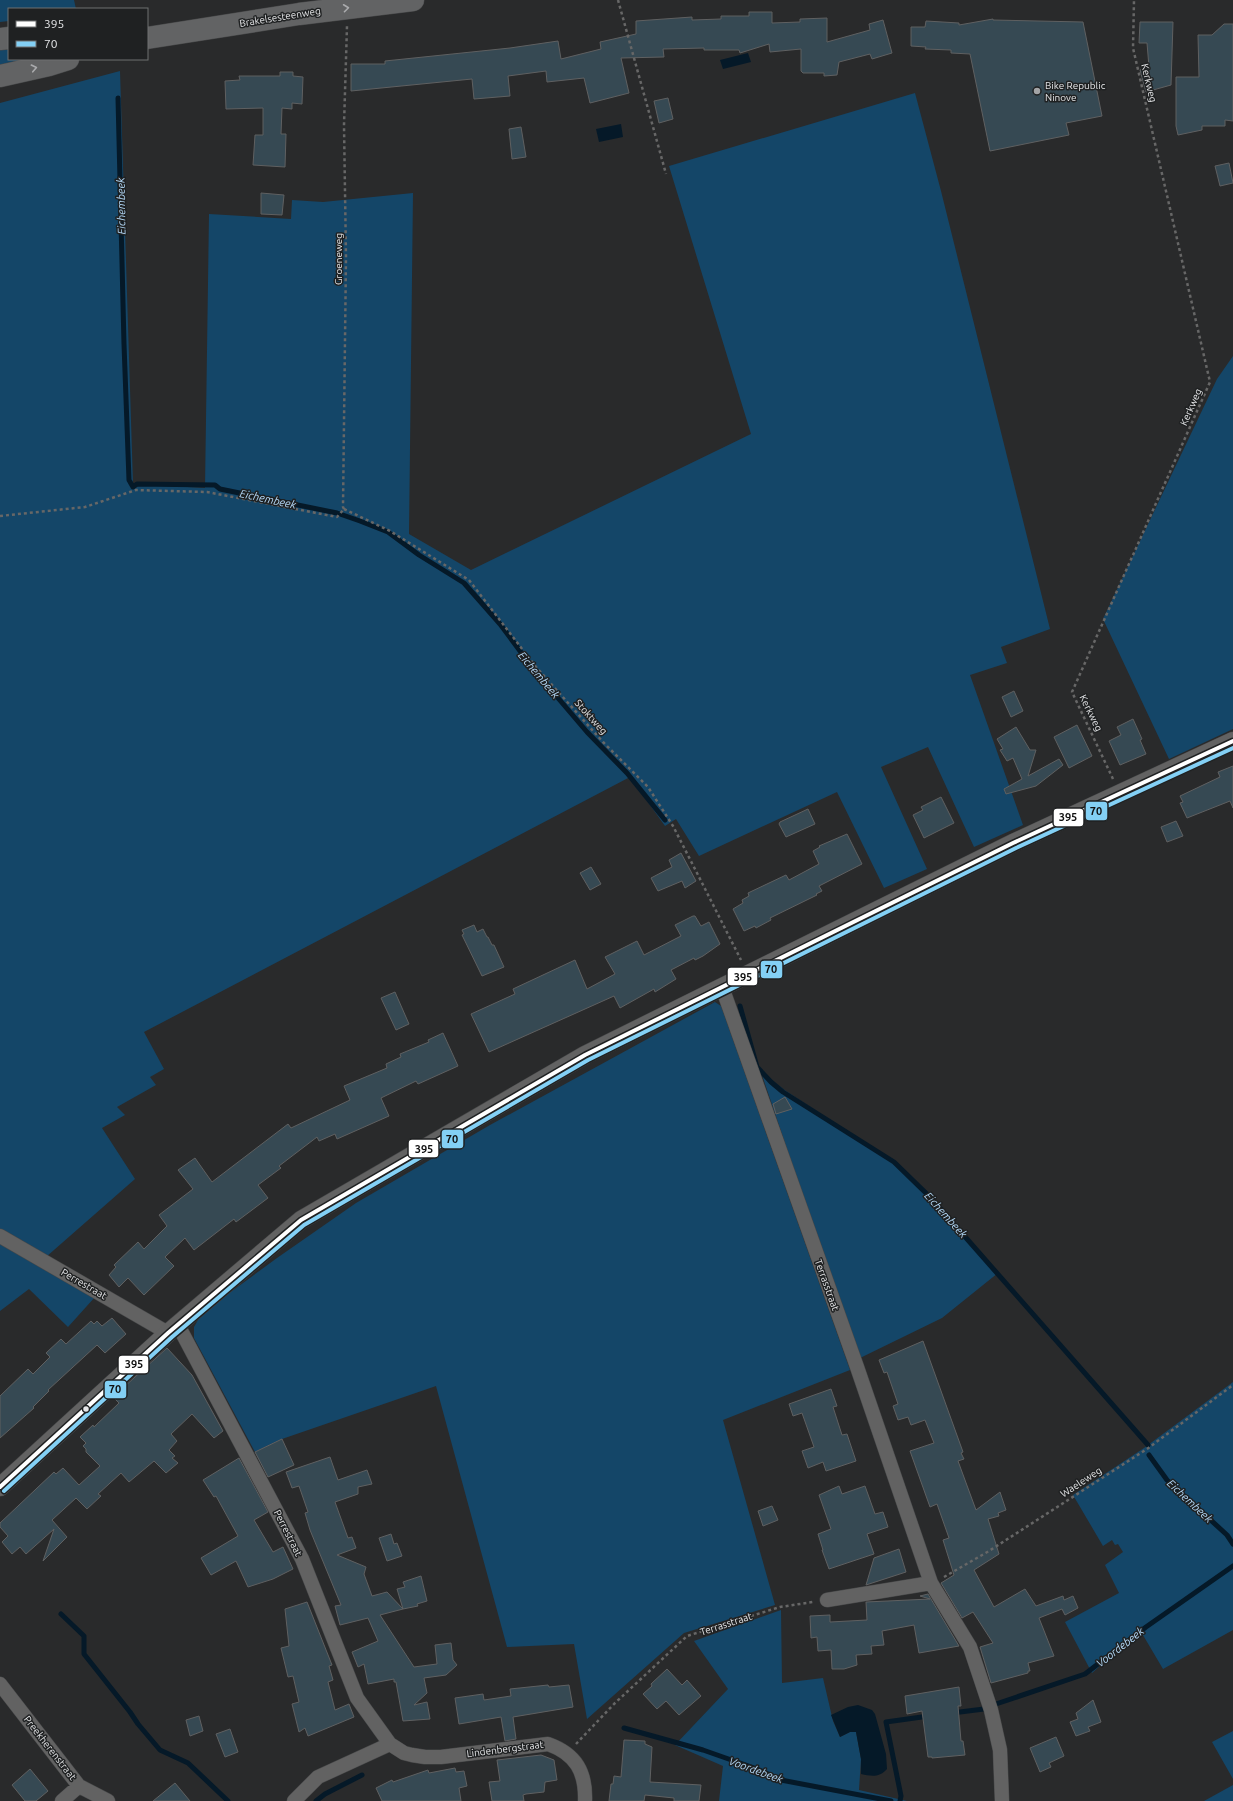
<svg xmlns="http://www.w3.org/2000/svg" width="1233" height="1801" font-family="Ubuntu,sans-serif">
<style>
.green{fill:#144668}
.water{fill:#051928}
.lines{fill:none;stroke-linecap:round;stroke-linejoin:round}
.stream{stroke:#051928;stroke-width:5}
.building{fill:#364953;stroke:#5f6061}
.minor-casing{stroke:#474849;stroke-width:15}
.tertiary-casing{stroke:#474849;stroke-width:19}
.primary-casing{stroke:#474849;stroke-width:23}
.path{stroke:#676767;stroke-width:2.5;stroke-dasharray:3 3;stroke-linecap:butt}
.minor{stroke:#626262;stroke-width:14}
.tertiary{stroke:#626262;stroke-width:18}
.primary{stroke:#626364;stroke-width:22}
.bus-1-casing{stroke:#1f2122;stroke-width:7}
.bus-2-casing{stroke:#1f2122;stroke-width:7}
.bus-1{stroke:#fff;stroke-width:4}
.bus-2{stroke:#83d0f5;stroke-width:4}
.oneway{stroke:#aaabad}
.poi-dot{fill:#a3a4a6;stroke:#1f2122;stroke-width:1.5}
.bus-dot{fill:#e5e6e8;stroke:#1f2122;stroke-width:1.5}
.labels{text-anchor:middle;dominant-baseline:central;stroke-width:3;stroke-linejoin:round;paint-order:stroke}
.street-label{font-size:10px;fill:#e5e6e8;stroke:#1f2122}
.poi-label{font-size:10px;fill:#e5e6e8;stroke:#1f2122;text-anchor:start}
.water-label{font-size:11px;font-style:italic;fill:#b3d8f7;stroke:#1f2122}
.line-badge{stroke:#1f2122;stroke-width:1.5}
.pale-badge-label{font-size:11px;text-anchor:middle;font-weight:bold;fill:#111}
</style>
<rect width="100%" height="100%" fill="#292a2b"/>
<path class="green" d="M0,0H74L76,9H9V21L0,22Z
M0,50H9V59H32L0,67Z
M120,71L133,484L205,488L209,214L291,219L292,200L323,202L413,193L409,534L471,570L751,434L669,166L915,93L941,191L1050,629L1001,647L1007,663L970,675L1023,825L974,847L928,747L881,767L927,869L884,888L837,792L699,856L676,819L665,826L630,777L144,1032L164,1069L150,1077L156,1085L117,1107L125,1115L102,1128L135,1179L46,1257L0,1229V103Z
M1233,356V729L1169,759L1103,619L1217,379Z
M715,1002L721,1006L850,1370L723,1420L775,1605L684,1633L587,1719L574,1644L507,1647L436,1386L282,1439L255,1452L194,1338V1327L202,1313L277,1258L356,1203L490,1125Z
M761,1072L786,1091L894,1162L931,1198L998,1273L942,1318L858,1359Z
M0,1240L95,1297L68,1327L29,1289L0,1311Z
M1233,1382V1630L1163,1669L1140,1630L1092,1673L1065,1622L1119,1593L1105,1565L1123,1552L1118,1544L1115,1545L1112,1540L1103,1546L1073,1495L1144,1448Z
M781,1610L782,1683L823,1678L833,1721L840,1737L850,1732H856L861,1759L859,1790L907,1801H719L723,1766L675,1745L728,1689L694,1641Z
M1233,1731V1779L1212,1742Z
M1233,1785V1801H1204Z"/>
<path class="water" d="M748,53L751,62L723,69L720,60Z
M621,124L623,137L599,142L596,129Z
M858,1705L872,1710L875,1714L886,1754L887,1769C879,1778 871,1776 861,1774V1759L856,1732H850L840,1737L831,1715L848,1707Z"/>
<g class="lines">
<path class="stream" d="M118,98L124,344L129,480L133,487L137,484L215,485L220,489L337,513L360,521L388,532L419,555L464,583L500,624L535,671L587,732L627,773L665,820
M740,1006L757,1067L771,1082L783,1092L894,1162L931,1198L1148,1445
M1149,1455L1167,1480L1227,1535L1233,1544
M61,1614L84,1636V1654L130,1712L138,1724L160,1750L188,1763L228,1801
M996,1704L1085,1674L1146,1627L1233,1566
M952,1713L984,1709
M624,1728L703,1750L757,1769L781,1780L891,1801
M316,1801L325,1794L362,1775
M900,1801L901,1796L886,1722L929,1716"/>
</g>
<path class="building" d="M749,12H772V23L800,22V19L827,18V42L870,30L869,24L883,20L892,53L872,59L870,54L839,62L837,75L824,76V73H803L801,71V49L770,52L769,44L740,53L739,50H704V48L663,49L664,57L621,58L629,93L590,103L584,78L547,82L546,71L508,76L510,96L474,99L472,79L351,91V64H385V61L510,48L558,41L561,59L601,49L600,42L636,34V21L692,17V20L721,19V16H749Z
M993,19V20L1083,22L1102,116L1066,123L1069,135L990,151L970,54L951,53V50L925,49L926,47L911,46V27H925L926,21L959,23V25Z
M1140,22H1173L1171,85L1146,92L1140,70L1149,67L1147,43H1139Z
M1224,24H1233V121L1225,120V126H1202V130L1178,135L1176,126V77H1199L1198,35H1212Z
M280,72H293V76L303,77L302,104L292,103V109L282,108L281,134H286L285,167L253,165L255,135H263V108L226,109L225,81L240,80L239,76H280Z
M668,98L673,119L659,123L654,101Z
M521,127L526,157L512,159L509,129Z
M1229,163L1233,183L1220,186L1215,166Z
M261,193L284,195L282,215L261,214Z
M1014,691L1023,711L1011,717L1002,697Z
M1133,719L1142,739L1140,740L1146,754L1120,765L1109,741L1121,735L1117,727Z
M1077,725L1092,756L1069,768L1054,737Z
M1016,727L1030,750H1036L1028,776L1059,759L1063,765L1036,786L1006,794L1004,789L1022,779L1013,758L1007,761L1000,750L1003,749L997,739Z
M1233,766V808L1230,801L1187,818L1180,803L1183,802L1180,796L1220,777L1218,772Z
M941,797L954,823L924,838L913,815L923,810L921,807Z
M808,809L815,824L786,837L779,824L780,822Z
M1176,821L1183,836L1167,842L1161,827Z
M847,834L862,864L819,886L822,891L816,894L817,895L770,918L771,920L756,928L755,926L744,931L733,909L743,903L742,900L749,896L748,893L786,875L789,880L819,864L813,851L820,847L819,846Z
M681,853L696,881L685,888L682,881L658,891L651,878L672,867L669,860Z
M591,867L601,884L590,890L580,873Z
M693,916H695L701,926L709,922L720,944L703,956L695,960L694,958L671,970L676,979L655,992L654,989L620,1008L614,996L489,1052L471,1014L515,994L513,989L575,960L587,989L615,974L605,957L637,941L644,955L681,936L675,925Z
M474,925L477,932L483,929L487,937H488L492,945H494L504,967L482,976L462,935L464,934L462,930Z
M395,992L409,1024L396,1030L381,998Z
M443,1033L458,1066L418,1084L416,1081L381,1098L389,1116L337,1139L335,1134L319,1141L317,1137L279,1166L281,1168L258,1185L268,1198L236,1222L234,1219L194,1250L185,1238L165,1257L174,1266L144,1295L128,1278L119,1287L109,1275L116,1267L114,1265L138,1242L144,1249L167,1226L159,1215L193,1189L178,1170L195,1158L212,1182L288,1124L291,1128L350,1100L344,1086L387,1068L386,1064L401,1057L400,1054L429,1042L428,1040Z
M785,1097L792,1109L776,1114L773,1104Z
M112,1318L126,1334L105,1353L97,1345L48,1390L49,1391L33,1407L34,1408L0,1438V1396L28,1369L33,1374L50,1357L46,1353L61,1339L66,1344L91,1321L94,1324L97,1321L102,1326Z
M923,1341L963,1452L961,1453L964,1459L958,1461L976,1510L1000,1492L1006,1510L998,1513L999,1516L988,1519L999,1554L974,1570L994,1607L1025,1589L1036,1606L1063,1596L1064,1600L1073,1596L1078,1608L1065,1615L1062,1609L1039,1618L1054,1656L1028,1663L1030,1671H1028V1673L991,1683L980,1647L993,1643L973,1612L962,1618L941,1583L954,1575L943,1540L949,1538L937,1504L930,1507L910,1451L934,1443L925,1420L911,1425L908,1417L898,1420L893,1406L898,1404L887,1372L884,1373L879,1360Z
M167,1348L192,1375L223,1431L214,1438L192,1414L171,1434L177,1441L169,1450L175,1456L172,1458L178,1463L166,1473L154,1461L129,1482L121,1473L98,1494L101,1496L87,1509L76,1498L52,1520L67,1537L43,1561L54,1529L26,1554L20,1547L12,1554L2,1542L8,1536L0,1527V1523L54,1472L56,1474L63,1468L79,1485L100,1466L86,1452V1449L83,1446L86,1443L80,1437L93,1425L94,1427L119,1403L113,1397Z
M831,1389L837,1406L833,1407L842,1435L847,1434L856,1461L826,1471L823,1462L808,1468L802,1451L814,1447L802,1413L793,1416L789,1404Z
M282,1439L294,1465L268,1477L255,1452Z
M330,1457L338,1480L367,1470L372,1484L358,1487V1494L335,1502L348,1538L352,1537L356,1548L337,1555L366,1567L364,1574L372,1596L387,1592L403,1609L380,1615L414,1667L437,1664L435,1645L451,1643L453,1660L457,1665L446,1675L424,1678L427,1693L414,1705L427,1702L430,1719L403,1721L396,1682H394V1679L368,1684L364,1664L358,1667L352,1652L378,1641L368,1618L340,1625L335,1606L341,1605L310,1530L305,1513L308,1512L299,1486L292,1488L286,1472Z
M239,1458L268,1512L254,1520L273,1552L283,1547L293,1569L273,1579L248,1587L236,1561L211,1575L201,1558L238,1536L216,1496L214,1497L203,1480Z
M839,1486L842,1494L865,1486L875,1514L883,1512L888,1527L867,1534L874,1554L829,1569L822,1550H823L818,1534L831,1529L819,1495Z
M772,1506L778,1520L763,1526L758,1511Z
M391,1534L394,1544L397,1543L402,1556L387,1561L379,1538Z
M899,1549L906,1572L866,1585L874,1558Z
M421,1576L427,1601L417,1604L418,1606L403,1609L397,1589L405,1587L403,1582Z
M928,1594L959,1646L919,1653L914,1625L882,1631L884,1645L871,1646L872,1654L856,1655L857,1665L844,1669H832L831,1650L818,1651L817,1637L811,1638L810,1616L830,1615V1622L867,1620L866,1602L930,1599L920,1596Z
M307,1602L332,1665L329,1666L333,1680L328,1682L335,1710L349,1704L354,1717L308,1736L305,1728L299,1732L292,1704L299,1702L293,1676L288,1677L281,1648L289,1646L285,1609Z
M667,1669L682,1685L687,1680L701,1696L679,1715L666,1701L657,1709L643,1694L652,1686L651,1684Z
M548,1685L549,1687L569,1685L573,1707L513,1717L516,1739L505,1741L501,1717L459,1724L455,1698L483,1694L484,1700L511,1696L510,1689Z
M959,1687L961,1706H958L961,1741H963L965,1755L932,1758V1757H928L922,1711L907,1714L905,1696Z
M1093,1700L1101,1722L1088,1727L1090,1731L1076,1736L1070,1722L1078,1719L1076,1713Z
M199,1716L203,1731L190,1736L186,1720Z
M230,1729L238,1752L225,1757L216,1734Z
M1056,1737L1064,1756L1049,1763L1051,1767L1040,1772L1030,1748Z
M624,1740L645,1741V1744L652,1747L650,1782L701,1785L699,1801H674V1798L645,1795L644,1801H609L611,1784H613L614,1776L621,1777Z
M541,1755L554,1760L557,1780L545,1782L544,1792L526,1794L523,1795L524,1801H492L489,1782L500,1781L497,1760Z
M455,1768L456,1772L464,1771L467,1786L459,1788L461,1801H382L376,1788L392,1780L393,1782L428,1770L429,1773Z
M30,1769L48,1791L36,1801H25L12,1785Z
M175,1783L190,1801H153Z"/>
<g class="lines">
<defs>
<path id="minor" d="M722,987L857,1367L931,1583L970,1647L991,1710L1000,1750L1002,1801
M0,1236L168,1333
M178,1325L302,1559L357,1698L390,1744L404,1753L412,1755L425,1757H441L548,1744C576,1754 586,1772 585,1801
M827,1600L931,1583
M0,1684L79,1786L108,1801
M62,1801L79,1786
M294,1801L318,1777L390,1744"/>
<path id="tertiary" d="M0,1487L168,1333L301,1220L585,1055L1013,843L1233,741"/>
<path id="primary" d="M147,38L299,14L413,0
M0,39L9,38
M0,76L49,65L68,59"/>
</defs>
<use href="#minor" class="minor-casing"/>
<use href="#tertiary" class="tertiary-casing"/>
<use href="#primary" class="primary-casing"/>
<path class="path" d="M618,0L666,174
M344,509L390,531L469,580L536,667L603,742L648,787L673,826L697,873L741,960
M344,509L343,507L346,257L344,125L347,26
M0,516L85,507L136,490L207,492L337,517L344,509
M1113,779L1072,692L1210,382L1133,48L1134,0
M944,1577L989,1551L1147,1449L1233,1385
M576,1744L614,1704L687,1636L780,1607L813,1602"/>
<use href="#minor" class="minor"/>
<use href="#tertiary" class="tertiary"/>
<use href="#primary" class="primary"/>
<defs>
<path id="bus-1" d="M0,1487L168,1333L301,1220L585,1055L1013,843L1233,741"/>
<path id="bus-2" d="M4,1491L172,1337L304,1225L588,1060L1016,848L1233,748"/>
</defs>
<use href="#bus-1" class="bus-1-casing"/>
<use href="#bus-2" class="bus-2-casing"/>
<use href="#bus-1" class="bus-1"/>
<use href="#bus-2" class="bus-2"/>
</g>
<defs><path id="oneway-chevron" d="M-2-3.5L2.5 0L-2 3.5" fill="none" stroke-width="1.6" stroke-linecap="round" stroke-linejoin="round"/></defs>
<g class="oneway">
<use href="#oneway-chevron" transform="translate(346 8) rotate(-7)"/>
<use href="#oneway-chevron" transform="translate(34 68) rotate(-12)"/>
</g>
<circle class="poi-dot" cx="1037" cy="91" r="4"/>
<circle class="bus-dot" cx="86" cy="1409" r="3.5"/>
<g class="labels">
<g class="street-label">
<text transform="translate(280 17) rotate(-9)">Brakelsesteenweg</text>
<text transform="translate(1149 83) rotate(77)">Kerkweg</text>
<text transform="translate(338 259) rotate(-90)">Groeneweg</text>
<text transform="translate(1191 407) rotate(-66)">Kerkweg</text>
<text transform="translate(1091 713) rotate(64)">Kerkweg</text>
<text transform="translate(591 717) rotate(48)">Stoktweg</text>
<text transform="translate(84 1284) rotate(30)">Perrestraat</text>
<text transform="translate(827 1285) rotate(70)">Terrasstraat</text>
<text transform="translate(1081 1482) rotate(-33)">Waeleweg</text>
<text transform="translate(288 1533) rotate(63)">Perrestraat</text>
<text transform="translate(726 1624) rotate(-18)">Terrasstraat</text>
<text transform="translate(50 1748) rotate(52)">Preekherenstraat</text>
<text transform="translate(505 1749) rotate(-7)">Lindenbergstraat</text>
</g>
<g class="poi-label">
<text x="1045" y="85">Bike Republic<tspan x="1045" dy="12">Ninove</tspan></text>
</g>
<g class="water-label">
<text transform="translate(121 206) rotate(-91)">Eichembeek</text>
<text transform="translate(268 499) rotate(12)">Eichembeek</text>
<text transform="translate(539 675) rotate(50)">Eichembeek</text>
<text transform="translate(946 1215) rotate(48)">Eichembeek</text>
<text transform="translate(1190 1501) rotate(43)">Eichembeek</text>
<text transform="translate(1120 1647) rotate(-38)">Voordebeek</text>
<text transform="translate(756 1770) rotate(20)">Voordebeek</text>
</g>
</g>
<g class="line-badge">
<rect x="1085" y="801" width="23" height="20" rx="4" fill="#83d0f5"/>
<rect x="1053" y="808" width="31" height="19" rx="4" fill="#fff"/>
<rect x="760" y="960" width="23" height="19" rx="4" fill="#83d0f5"/>
<rect x="727" y="967" width="31" height="19" rx="4" fill="#fff"/>
<rect x="441" y="1129" width="23" height="20" rx="4" fill="#83d0f5"/>
<rect x="408" y="1139" width="31" height="19" rx="4" fill="#fff"/>
<rect x="118" y="1355" width="31" height="19" rx="4" fill="#fff"/>
<rect x="104" y="1380" width="23" height="19" rx="4" fill="#83d0f5"/>
</g>
<g class="pale-badge-label">
<text x="1096" y="815">70</text>
<text x="1068" y="821">395</text>
<text x="771" y="973">70</text>
<text x="743" y="981">395</text>
<text x="452" y="1143">70</text>
<text x="424" y="1153">395</text>
<text x="134" y="1368">395</text>
<text x="115" y="1393">70</text>
</g>
<rect x="8" y="8" width="140" height="52" fill="#1f2122" stroke="#6e7071"/>
<rect x="16" y="21" width="20" height="6" fill="#ffffff" stroke="#6e7071"/>
<text x="44" y="28" font-size="12" fill="#e5e6e8">395</text>
<rect x="16" y="41" width="20" height="6" fill="#83d0f5" stroke="#6e7071"/>
<text x="44" y="48" font-size="12" fill="#e5e6e8">70</text>
</svg>
